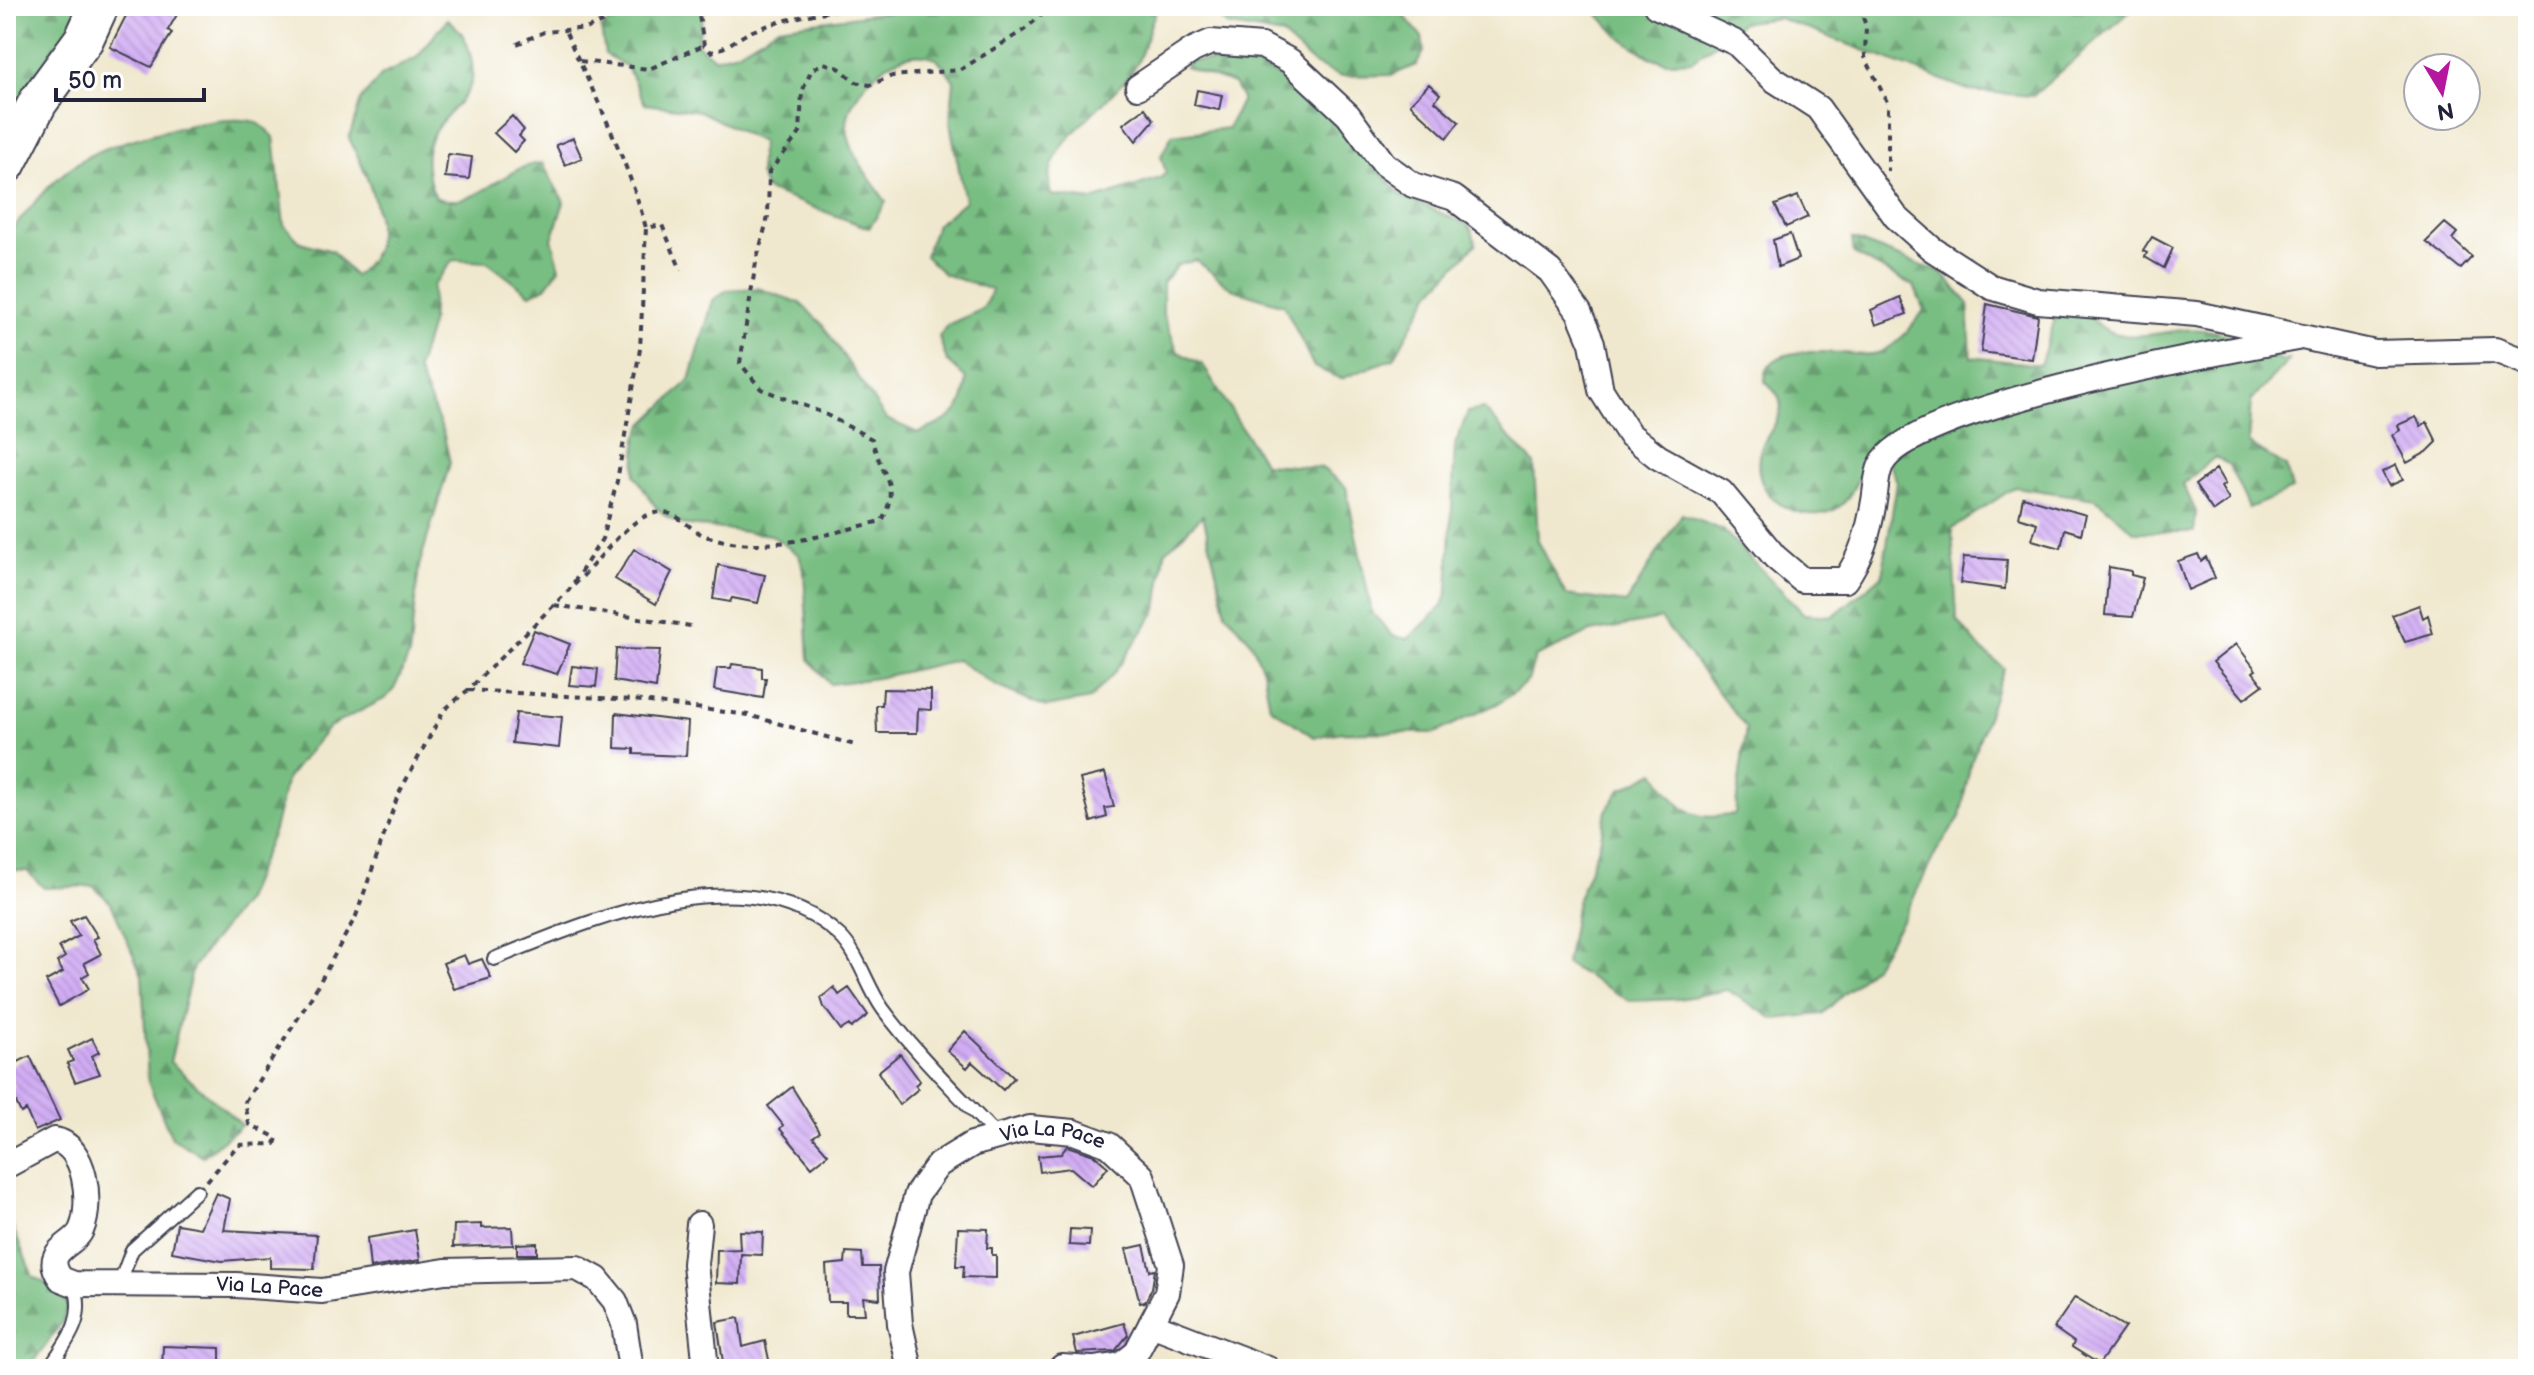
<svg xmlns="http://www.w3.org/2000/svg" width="2534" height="1375" font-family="'Balsamiq Sans',sans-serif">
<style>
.forest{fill:url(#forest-firs);stroke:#4d705e;stroke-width:2}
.building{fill:url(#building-back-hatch)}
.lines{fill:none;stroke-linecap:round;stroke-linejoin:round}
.lane-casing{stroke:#414051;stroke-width:16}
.street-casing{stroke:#414051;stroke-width:28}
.primary-casing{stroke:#414051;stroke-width:42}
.path{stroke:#414051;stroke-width:4;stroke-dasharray:6 6;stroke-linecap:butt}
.lane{stroke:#fff;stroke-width:12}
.street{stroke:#fff;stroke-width:24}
.primary{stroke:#fff;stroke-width:38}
.labels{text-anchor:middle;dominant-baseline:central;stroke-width:7;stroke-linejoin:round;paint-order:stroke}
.street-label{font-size:20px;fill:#22223b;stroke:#fff}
</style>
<defs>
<pattern id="forest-firs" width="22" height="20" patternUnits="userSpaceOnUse" patternTransform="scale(2)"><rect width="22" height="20" fill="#78be82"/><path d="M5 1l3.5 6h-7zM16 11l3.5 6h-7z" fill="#629a6c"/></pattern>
<pattern id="building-back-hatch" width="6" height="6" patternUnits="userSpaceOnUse" patternTransform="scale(2)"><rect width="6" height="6" fill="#d0abf3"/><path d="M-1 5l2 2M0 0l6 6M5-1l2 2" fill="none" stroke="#b293d1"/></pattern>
</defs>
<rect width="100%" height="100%" fill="#fff"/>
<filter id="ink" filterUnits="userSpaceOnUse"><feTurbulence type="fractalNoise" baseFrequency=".0125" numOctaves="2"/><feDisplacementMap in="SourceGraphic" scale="16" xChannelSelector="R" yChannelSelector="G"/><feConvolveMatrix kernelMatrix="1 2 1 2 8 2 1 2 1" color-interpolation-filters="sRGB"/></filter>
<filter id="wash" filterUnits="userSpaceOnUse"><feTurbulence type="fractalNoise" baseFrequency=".006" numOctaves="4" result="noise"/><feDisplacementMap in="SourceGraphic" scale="32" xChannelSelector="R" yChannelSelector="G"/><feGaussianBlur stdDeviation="1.8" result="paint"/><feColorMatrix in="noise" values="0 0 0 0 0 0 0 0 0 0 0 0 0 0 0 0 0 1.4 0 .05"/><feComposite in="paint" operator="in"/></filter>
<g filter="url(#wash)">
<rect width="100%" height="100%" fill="#f0e8ce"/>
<path class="forest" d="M6,6H82L6,134Z
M679,6H705L697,44L714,58L737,52L779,27L929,6H1159C1147,25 1146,51 1133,70C1110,105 1036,148 1051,195L1093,200L1160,178L1166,173L1161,156L1172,135L1228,128L1242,99L1234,84L1185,67L1190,61H1245L1268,70L1317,102L1402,196L1466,224L1472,230L1476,244L1431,292L1394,358L1341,379L1314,367L1284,305L1232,289L1196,260L1178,265L1163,282V314L1178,352L1203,365L1264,464L1322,468L1346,487L1372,613L1393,636L1408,639L1443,606L1448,591L1455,445L1468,412L1484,409L1534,464L1538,541L1566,595L1626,603L1682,514L1723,530L1804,614L1833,616L1882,576L1897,482L1884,449L1874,446C1866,463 1858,480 1849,496C1843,506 1832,513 1819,514C1786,516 1754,494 1759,456C1761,441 1776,428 1780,412C1784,399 1774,390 1765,382C1764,335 1848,358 1873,354C1894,351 1913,326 1924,310L1914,286L1854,254L1852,239L1942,273L1968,303L1971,357L2040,365L2058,310L2088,315C2123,357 2171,320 2217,332C2239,338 2260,351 2280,360H2289L2251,401L2248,443L2286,467L2292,490L2249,508L2229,465L2215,457L2183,484L2196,512L2194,532H2135L2096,499L2015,487L1952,529L1957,620L1982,650L2004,668L1970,766L1960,817L1936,852L1903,919L1874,966L1822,1014L1774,1019L1727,990L1679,999L1630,1001L1566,964L1577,901L1600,843L1606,811L1620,790L1655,772C1679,809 1689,823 1735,814L1746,728L1661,619L1591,632L1535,657L1528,681L1501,702L1435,733L1343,732L1314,737L1270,707L1263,670L1251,642L1226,613L1203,515L1165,552L1157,610L1115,672L1090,699L1046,707L996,686L957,660L877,678L830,684L809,659L804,572L799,555L771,535L681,524L667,517L655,506L635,475L637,438L643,425L690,380L713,300L727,290L758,288L800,303L822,324L886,419L918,433C947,422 967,413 966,378L947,361L939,337L947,325L983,309L992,290L944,274L925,256L936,225L965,201L950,123L954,81C949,74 942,61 934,58C898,41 847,91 847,126C848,154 871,179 886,202L869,228L766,190L759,174L761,142L700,111L645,104L627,67L605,54L601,29C615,13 654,14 675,10Z
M1203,6H1396L1422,37L1424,52L1416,65L1393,75L1339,76L1314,64L1282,35L1227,25Z
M1591,6H1980L1994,16L2025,12L2033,6H2136L2033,96L1971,91L1779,18L1743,22L1692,61L1666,62L1650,57L1618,36Z
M448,19C461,31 466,37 470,54C483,98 447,105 431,138C422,157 428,181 436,198C480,211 502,165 542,163L564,202L552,239L560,268L546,287L530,294L487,262L453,260L433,286L431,324L417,370L443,431L450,463L419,566L409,656L394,689L386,698L329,727L287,778L274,830L245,900L193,967L170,1062L242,1125L203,1156L172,1138L148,1082L142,975L111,903L93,886L44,888L27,871L6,870V237C31,207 54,175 89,156C118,140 224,112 255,122C263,125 268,131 274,137L284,225L300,242L332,251L354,276C402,245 367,175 349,138L361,99L382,75L416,58Z
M6,1211L33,1277L56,1288L68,1306L62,1322L28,1369H6Z"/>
<g id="blocks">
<path class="building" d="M131,6H182L168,30L172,33L151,67L110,47Z
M1429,84L1440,94L1435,101L1459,122L1447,138L1410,104Z
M1197,90L1222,95L1219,110L1194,105Z
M1145,108L1154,120L1136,141L1123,124Z
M512,116L524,130L519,136L524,141L514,152L494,133Z
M573,138L582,158L565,165L556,145Z
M448,154L472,157L469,179L445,177Z
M1798,196L1808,217L1786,227L1775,205Z
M2445,223L2457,233L2452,239L2472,257L2461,269L2426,242Z
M1790,234L1798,259L1778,267L1773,240Z
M2152,237L2173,248L2164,268L2145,257L2147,253L2143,251Z
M1900,297L1907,314L1876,325L1871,310Z
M1987,304L2038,316L2032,359L1981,352Z
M2416,417L2421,426L2427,422L2437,442L2427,452L2407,463L2392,435L2400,430L2398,425Z
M2396,465L2403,480L2389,486L2382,472Z
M2216,469L2225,484L2221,487L2229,500L2213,511L2195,485Z
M2023,497L2086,515L2081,534L2065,529L2061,548L2032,540L2037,523L2019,517Z
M634,549L672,572L656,604L615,579Z
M2198,554L2201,561L2206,557L2215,578L2188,590L2178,561Z
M1964,557L2007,560L2005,589L1960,583Z
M718,565L765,575L758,603L732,598L730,602L713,599Z
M2109,567L2131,571V575L2143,578L2133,617L2105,615Z
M2419,605L2423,618L2428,615L2433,634L2405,642L2392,615Z
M534,630L570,644L557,674L520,663Z
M2236,644L2256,670L2253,672L2263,685L2244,699L2213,662Z
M616,649L660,650L656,688L614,681Z
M732,664L762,668V678H766L763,698L714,690L717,668H731Z
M572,666L598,669L596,687L569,685Z
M883,689L931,690V710L918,709L917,733H877L876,705H882Z
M516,713L562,717L559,748L512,743Z
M616,713L688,722L686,756L634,754V749L615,748Z
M1105,773L1114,807L1105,808L1107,817L1091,822L1080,779Z
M84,915L98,937L93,939L101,954L84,963L89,973L82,977L89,989L59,1006L46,981L63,972L57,962L65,957L59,947L79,936L70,921Z
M464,955L468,964L482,959L491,978L454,989L443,963Z
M834,987L839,995L849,988L868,1015L851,1028L849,1025L841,1030L824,1007L821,998Z
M965,1031L1014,1078L1003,1090L972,1062L967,1068L947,1051Z
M92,1038L99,1052L92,1056L100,1074L75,1082L67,1063L73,1061L68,1050Z
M900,1054L920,1081L915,1085L918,1089L899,1105L878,1072Z
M30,1056L60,1120L35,1131L26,1110L21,1113L10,1089L15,1087L6,1068Z
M792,1087L820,1132L813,1137L828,1154L812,1167L780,1129L783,1125L768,1106Z
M1067,1146L1094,1155L1108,1167L1092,1186L1071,1168L1040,1172L1038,1156L1061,1154Z
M216,1193L230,1199L224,1230L317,1235L314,1269L270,1268V1257L222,1261L172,1252L177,1224L200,1228Z
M482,1224V1228L512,1227L513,1245L453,1247L454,1225Z
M958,1228L988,1229L987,1248H992V1255H996V1278L963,1277L964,1266H956Z
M1070,1229L1090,1230L1089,1246L1069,1245Z
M415,1230L420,1260L370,1268L367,1238Z
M739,1231L763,1232L762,1255L741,1254L740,1284L716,1283L717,1250L740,1249Z
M537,1243V1254H517V1244Z
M1144,1245L1150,1271L1155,1270L1152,1288L1145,1302L1140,1303L1126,1249Z
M846,1252L862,1253L863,1267H879L880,1299L863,1297L865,1314H846V1302H828L826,1265L845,1263Z
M2075,1297L2125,1327L2099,1364L2072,1347L2074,1342L2054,1328Z
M739,1318L743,1347L765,1341L771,1369H724L717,1322Z
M1124,1323L1128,1335L1115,1351L1077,1353L1073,1337Z
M163,1346L220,1348V1369H162Z"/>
</g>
</g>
<g filter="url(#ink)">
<use href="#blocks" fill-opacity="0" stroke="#414051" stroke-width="2"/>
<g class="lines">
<defs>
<path id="lane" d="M494,959C591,920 749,851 840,936C859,954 867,987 883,1009C916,1054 959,1095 997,1136
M119,1285L132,1250L197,1191
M48,1369C67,1341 87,1319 74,1284"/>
<g id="street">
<path d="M1656,6L1736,43L1773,79L1818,108L1896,217L1932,249L1991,287L2038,301L2197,314L2375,353L2495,350L2528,363"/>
<path d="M1138,87L1193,50L1211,42L1262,46L1290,61L1348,115L1384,164L1413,185L1454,198L1550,271L1579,312L1592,343L1601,390L1629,434L1658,457L1721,492L1775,557L1802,580H1845C1862,556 1869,531 1874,501C1876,490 1876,475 1881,465C1909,406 2226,351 2297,338"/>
<path id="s1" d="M6,1166L54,1140C86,1144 92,1204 82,1228C78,1241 62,1244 56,1256C52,1264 56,1272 61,1279L74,1284L236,1285L322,1291L445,1271L577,1268L597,1279L615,1301L624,1324L631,1369"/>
<path d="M699,1224L695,1264L706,1369"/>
<path d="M1151,1324L1268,1369"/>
<path d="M1062,1367L1091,1369"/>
<path id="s2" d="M910,1369L900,1324L896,1272L917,1194L938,1165L972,1144L1030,1128L1074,1132L1109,1145L1142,1176L1171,1265L1167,1293L1136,1353L1121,1365L1094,1369"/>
</g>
<path id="primary" d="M6,164L38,102L84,39L99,6"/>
</defs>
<use href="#lane" class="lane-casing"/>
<use href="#street" class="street-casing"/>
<use href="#primary" class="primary-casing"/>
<path class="path" d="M701,6L698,9L704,45L711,52C728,48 739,36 755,30C789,17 824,12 860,6
M1859,6L1866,26L1865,57L1888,104V171
M566,33C596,98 627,158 646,228
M517,44L544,32L588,28L638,6
M580,61L649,69L704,45
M574,585C596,565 627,518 655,513C678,508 689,532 709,537C770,555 824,534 882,521C901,483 880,475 872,439L823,413L761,389L740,363L756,262L768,217L769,172L800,133L802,92L812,69L824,63L839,68L856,82L870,85L892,76L960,70L1024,30L1052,6
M554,605L691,626
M468,690L634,700L748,715L855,745
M207,1181L238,1145L275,1144L277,1138L249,1124L245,1102L312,996L356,916L398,795L444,710L468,690L569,590L602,539L617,481L640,349L646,228L662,225L681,270"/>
<use href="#lane" class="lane"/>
<use href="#street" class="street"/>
<use href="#primary" class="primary"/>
</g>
</g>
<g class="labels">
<g class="street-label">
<text stroke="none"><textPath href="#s2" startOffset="338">Via La Pace</textPath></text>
<text stroke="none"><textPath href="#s1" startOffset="430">Via La Pace</textPath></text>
</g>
</g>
<rect width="2534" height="1375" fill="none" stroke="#fff" stroke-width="32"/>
<g transform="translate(2442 92) rotate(170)"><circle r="38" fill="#ffffff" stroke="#a7a7b1" stroke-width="2"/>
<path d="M0-6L14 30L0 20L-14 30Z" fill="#b5179e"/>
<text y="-12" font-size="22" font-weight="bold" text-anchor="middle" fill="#22223b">N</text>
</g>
<path d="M56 88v12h148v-12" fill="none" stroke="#22223b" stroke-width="4"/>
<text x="68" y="88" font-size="24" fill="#22223b" stroke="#ffffff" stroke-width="6" paint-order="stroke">50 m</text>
</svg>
